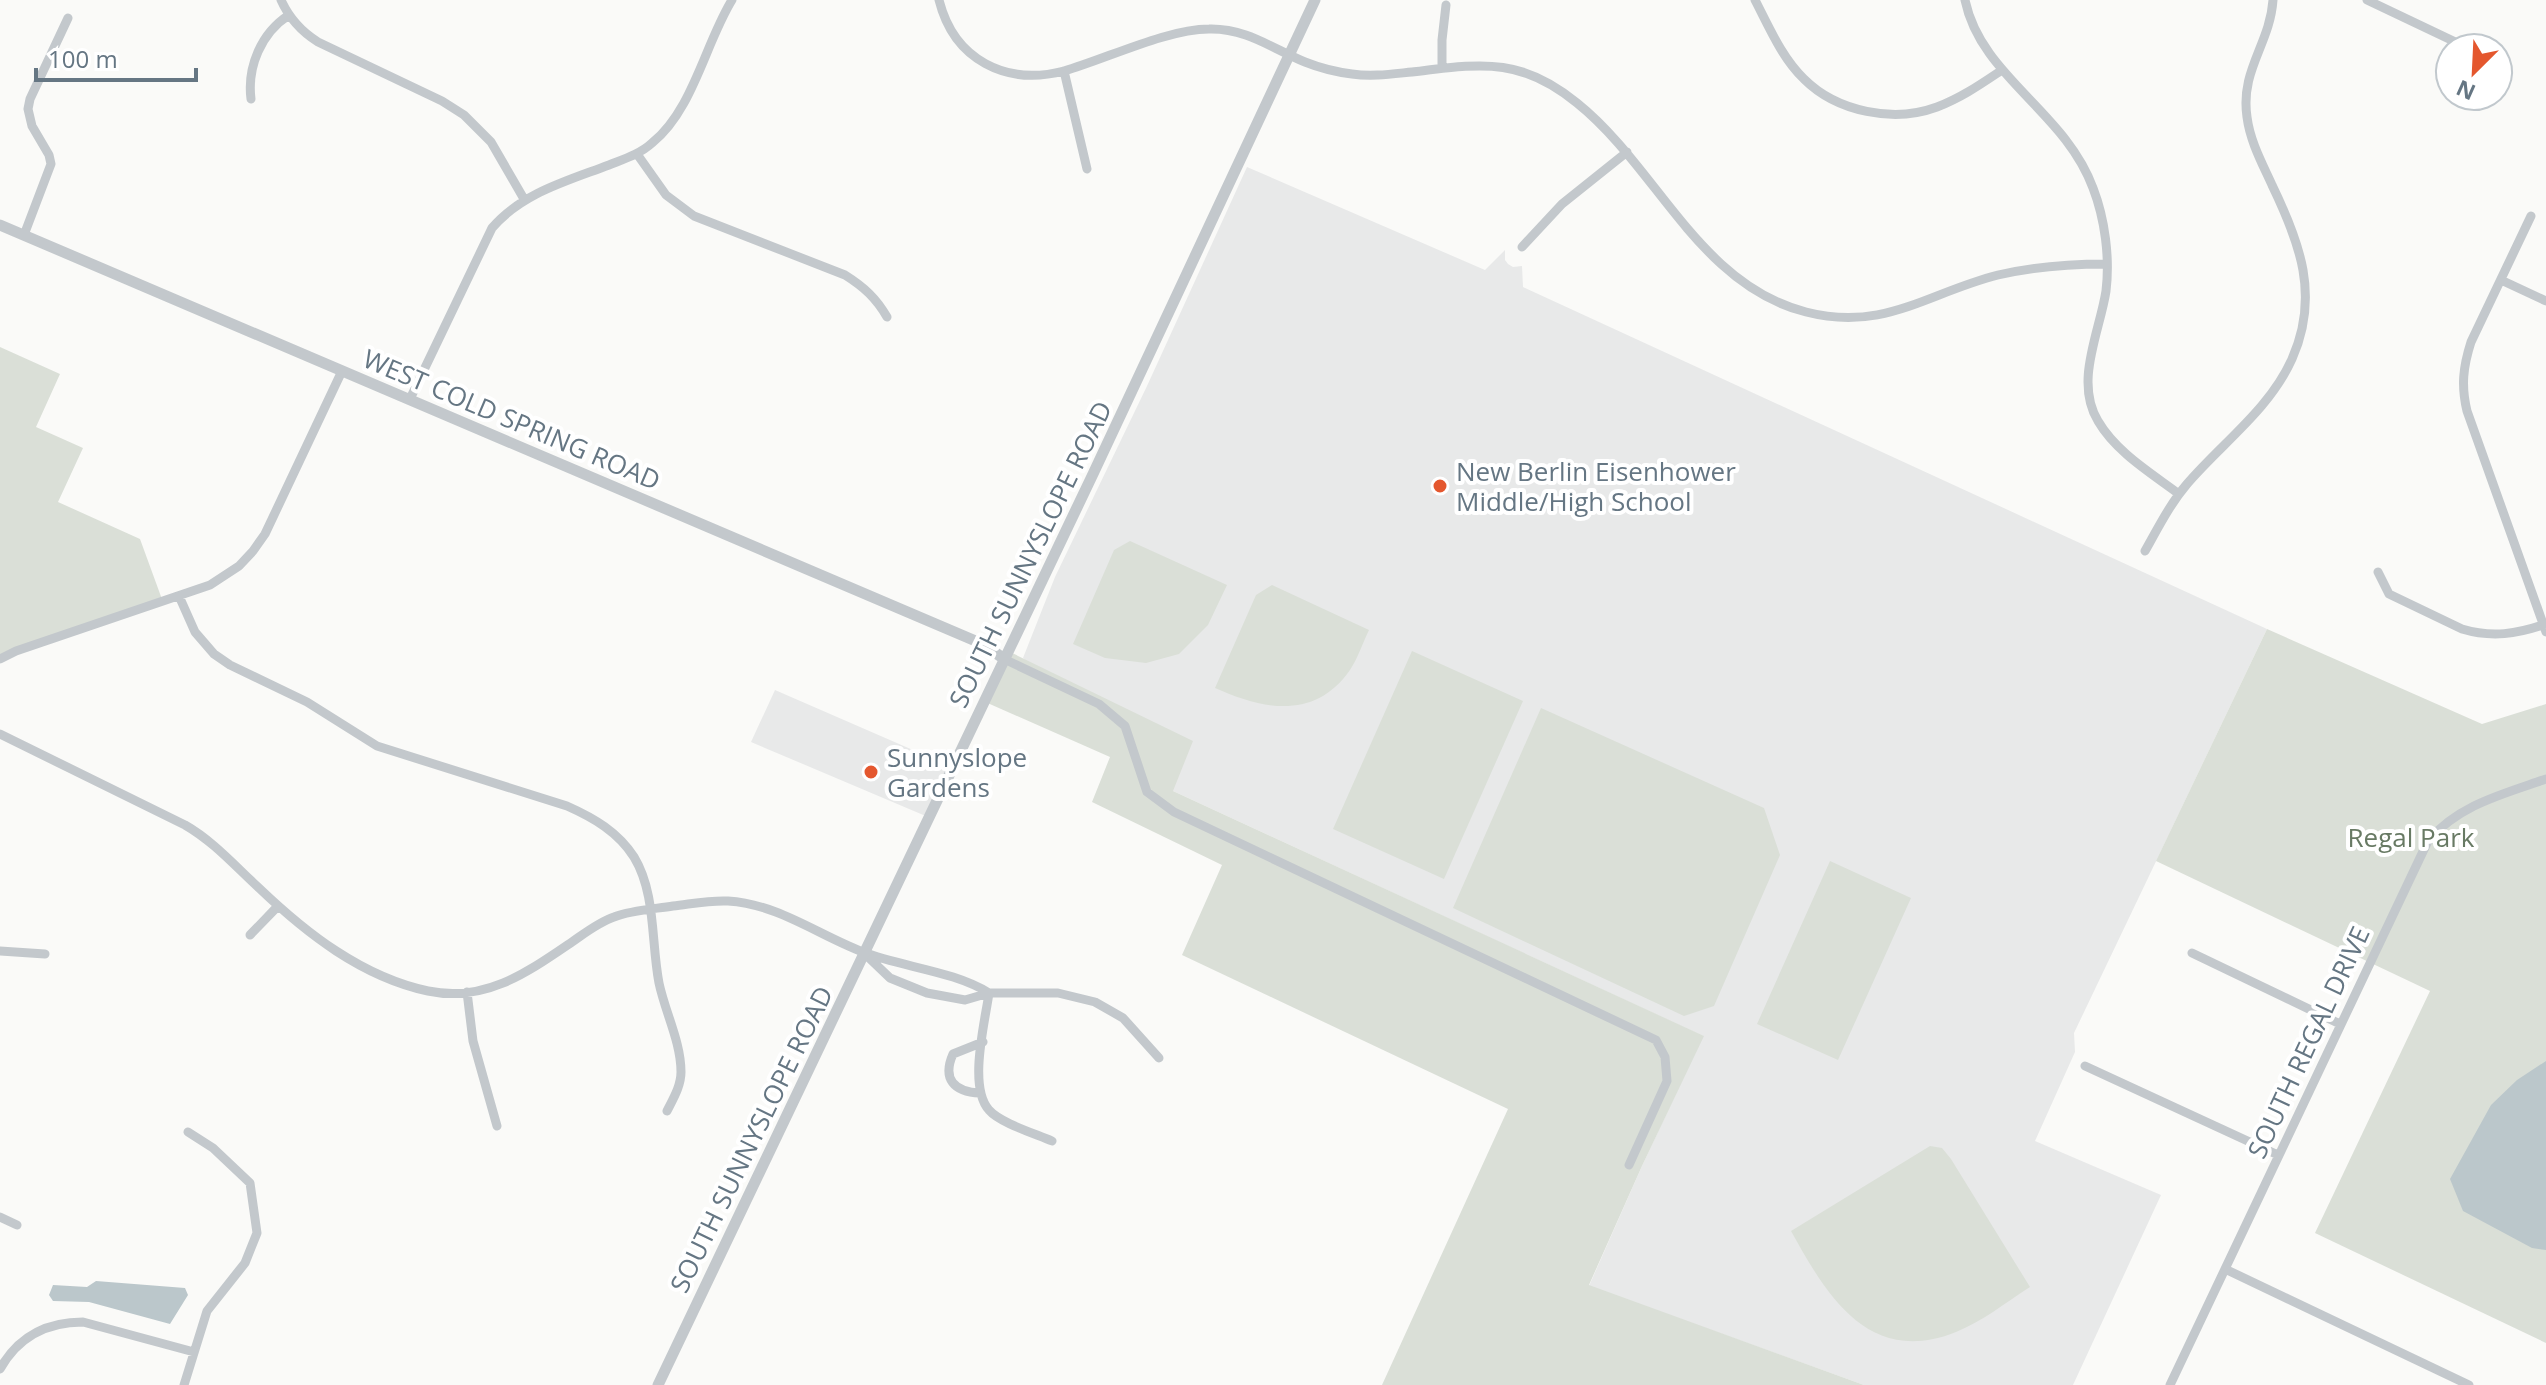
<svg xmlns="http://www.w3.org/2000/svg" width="2546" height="1385" font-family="'Open Sans',sans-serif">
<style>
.built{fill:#e8e9e9}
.green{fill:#dadfd7}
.water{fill:#bbc7cb}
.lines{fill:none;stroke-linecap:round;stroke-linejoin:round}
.minor{stroke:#c3c8cc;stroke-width:9}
.tertiary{stroke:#c3c8cc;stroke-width:11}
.poi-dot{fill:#e4572e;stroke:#fff;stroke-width:3}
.labels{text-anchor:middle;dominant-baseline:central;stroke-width:8;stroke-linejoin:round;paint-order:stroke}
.street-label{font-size:26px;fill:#657683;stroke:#fff}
.poi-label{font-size:26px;fill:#657683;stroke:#fff;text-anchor:start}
.park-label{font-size:26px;fill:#687a64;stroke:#fff}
</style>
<rect width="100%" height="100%" fill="#fafaf8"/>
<path class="built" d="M1247,167L1485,270L1505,250V260L1508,264L1513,267L1522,266L1523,287L2267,629L2074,1033L2075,1052L2035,1141L2161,1195L2073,1385H1864L1589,1286L1642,1166L1703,1036L1173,791L1023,658L1055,577L1147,386Z
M775,690L952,767L928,817L751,742Z"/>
<path class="green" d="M0,347L60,374L36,427L83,448L58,502L140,539L163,602L0,659Z
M1130,541L1227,585L1208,625L1179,654L1146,663L1105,658L1073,644L1114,550Z
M1272,585L1369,630C1363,642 1358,658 1350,670C1315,720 1264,710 1215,688L1256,595Z
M2267,629L2482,724L2546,704V1343L2315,1233L2430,991L2156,861Z
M1008,651L1193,741L1173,791L1704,1036L1642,1166L1589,1285L1864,1385H1382L1508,1109L1182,955L1222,865L1092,802L1110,757L983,701Z
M1412,651L1523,701L1444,879L1333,829Z
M1541,708L1764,808L1780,855L1714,1006L1684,1016L1453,908Z
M1830,861L1911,898L1838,1060L1757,1024Z
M1930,1146L1942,1148L1951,1159L2030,1287C2005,1303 1983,1321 1956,1332C1869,1367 1827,1296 1791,1231Z"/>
<path class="water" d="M2546,1061V1250L2532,1248L2463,1211L2450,1179L2491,1105L2517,1080Z
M96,1281L185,1288L188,1295L170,1324L89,1302L53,1301L49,1295L53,1285L87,1287Z"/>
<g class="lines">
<path class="minor" d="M281,0C289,18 302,32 318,42L442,101L464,115L491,142L524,199
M939,0C954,60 1006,86 1064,71C1106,59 1167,29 1209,29C1246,28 1273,49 1305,62C1320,68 1336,72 1352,74C1372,77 1392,74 1412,72C1480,64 1520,56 1577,103C1657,167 1699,285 1806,312C1884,332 1927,293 1998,275C2032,267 2071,264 2106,264
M1755,0C1769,27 1782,58 1804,79C1837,112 1894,123 1937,107C1961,98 1981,84 2002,70
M1965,0C1981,77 2065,111 2093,188C2105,219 2110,258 2106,291C2100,331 2074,382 2098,421C2116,452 2151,473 2179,494
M2367,0L2468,48
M2498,62L2507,66
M1442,68V40L1446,5
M1064,71L1087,169
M251,99C247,67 261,33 289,15
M637,154L666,195L694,216L845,275C864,287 876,298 887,317
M2531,216L2471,342C2463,367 2461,386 2467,411L2546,632
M24,235L51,164L49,155L32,126L28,109L30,99L68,18
M1522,247L1562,204L1627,152
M2501,280L2546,301
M410,399L492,228C522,193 567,181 609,165C624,159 640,154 652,143C693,110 705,44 732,0
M2145,551C2158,528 2170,504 2187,484C2222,443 2269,410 2292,359C2320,296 2300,243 2272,185C2262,163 2250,141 2247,117C2240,70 2270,44 2273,0
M2378,572L2389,594L2462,629C2492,638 2517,634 2546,624
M179,596L195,632L214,654L230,665L307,702L377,746L567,806C594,818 618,832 634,857C656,893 651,942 659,983C665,1012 681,1042 681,1072C681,1086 673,1099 667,1111
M0,659L16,651L210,585L239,566L253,551L265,534L342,371
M1004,659L1099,704L1125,726L1147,792L1174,812L1656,1040L1665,1057L1667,1081L1629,1165
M0,734L185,825C213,841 235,866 259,888C306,933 362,977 428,991C485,1003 528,972 572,942C585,933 599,922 614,917C632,910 654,909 673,906C691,904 710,900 728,901C778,904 818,935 863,952C902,967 954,971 989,993
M250,935L278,906
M0,951L45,954
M2192,953L2340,1024
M866,955L890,978L927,993L965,1000L989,993H1058L1095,1002L1123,1018L1159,1058
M467,992L473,1041L497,1126
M989,993C985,1022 968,1087 989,1110C1000,1123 1036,1134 1052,1141
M2085,1066L2278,1155
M980,1093C954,1092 942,1079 953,1054L983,1042
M0,1217L17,1225
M2225,1269L2469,1385
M0,1369C18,1337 47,1322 83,1322L194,1352
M184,1385L207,1311L245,1263L257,1233L250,1183L213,1148L188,1132
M2170,1385L2428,841C2458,805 2503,794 2546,779"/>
<path class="tertiary" d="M0,225L985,645L1004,659
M658,1385L1093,474L1315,0"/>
</g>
<g class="poi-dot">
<circle cx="1440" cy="486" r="8"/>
<circle cx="871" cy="772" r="8"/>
</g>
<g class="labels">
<g class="street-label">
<text transform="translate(512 419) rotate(23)">WEST COLD SPRING ROAD</text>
<text transform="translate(1030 554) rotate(-64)">SOUTH SUNNYSLOPE ROAD</text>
<text transform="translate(2308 1042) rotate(-65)">SOUTH REGAL DRIVE</text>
<text transform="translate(751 1139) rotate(-64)">SOUTH SUNNYSLOPE ROAD</text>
</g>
<g class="poi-label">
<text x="1456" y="471">New Berlin Eisenhower<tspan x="1456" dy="30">Middle/High School</tspan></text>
<text x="887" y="757">Sunnyslope<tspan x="887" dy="30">Gardens</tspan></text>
</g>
<g class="park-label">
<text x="2411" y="837">Regal Park</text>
</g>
</g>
<g transform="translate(2474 72) rotate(204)"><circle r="38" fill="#ffffff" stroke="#c1c8cd" stroke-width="2"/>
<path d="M0-6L14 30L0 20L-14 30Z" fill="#e4572e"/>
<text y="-12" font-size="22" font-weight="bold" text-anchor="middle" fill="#657683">N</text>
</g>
<path d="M36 68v12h160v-12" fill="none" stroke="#657683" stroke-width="4"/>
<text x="48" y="68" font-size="24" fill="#657683" stroke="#ffffff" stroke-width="6" paint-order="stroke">100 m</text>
</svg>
